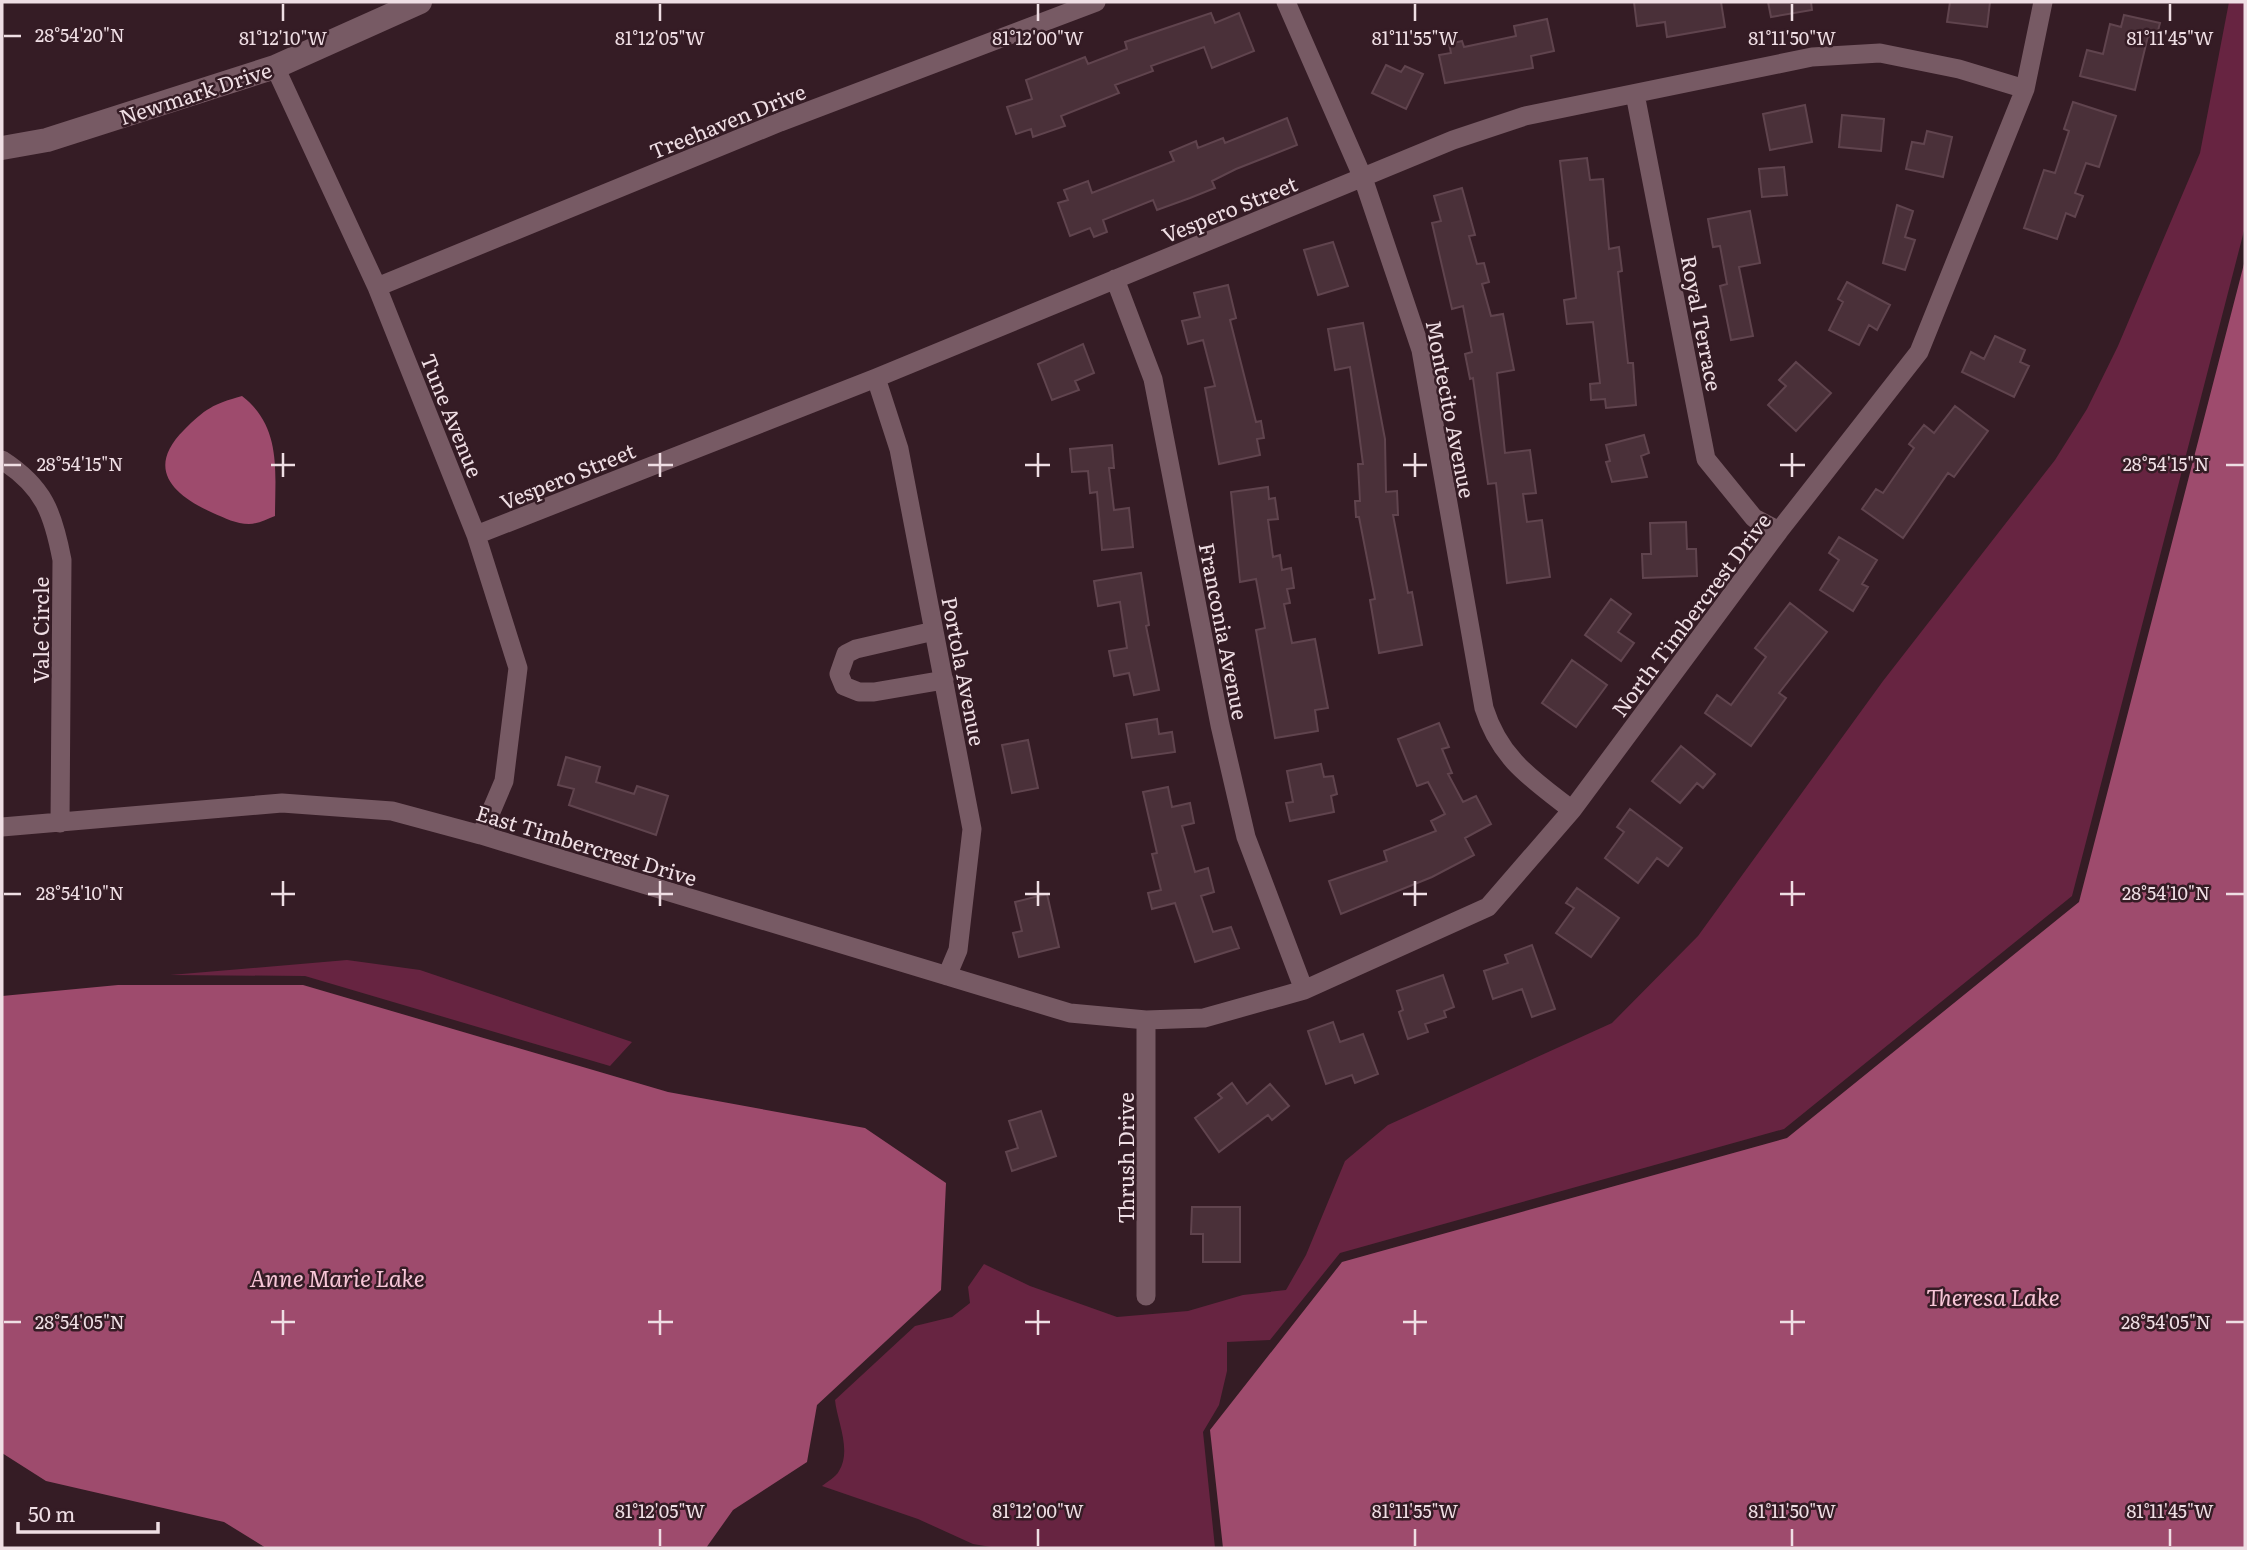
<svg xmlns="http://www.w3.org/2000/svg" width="2247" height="1550" font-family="Literata,serif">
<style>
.green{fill:#672441}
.water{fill:#9e4b6d}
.building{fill:#4a3039;stroke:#60444e;stroke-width:2}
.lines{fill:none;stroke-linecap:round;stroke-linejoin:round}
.minor{stroke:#775a64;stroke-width:19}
.tertiary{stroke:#775a64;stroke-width:24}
.ticks{fill:none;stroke:#efdee4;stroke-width:2.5}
.labels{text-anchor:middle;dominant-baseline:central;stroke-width:5;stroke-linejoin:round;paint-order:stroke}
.street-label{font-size:21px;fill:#efdee4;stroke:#351c25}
.water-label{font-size:23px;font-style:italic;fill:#f7c6d7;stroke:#351c25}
.ticks-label{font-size:18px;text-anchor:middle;fill:#efdee4;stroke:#351c25;stroke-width:5;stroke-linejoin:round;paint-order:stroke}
</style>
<rect width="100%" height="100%" fill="#351c25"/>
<path class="green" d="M2229,2H2245V227L2072,896L1784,1129L1340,1253L1270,1340L1227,1342V1371L1219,1405L1203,1432L1215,1548H997L973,1544L918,1519L822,1486C827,1482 836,1477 839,1471C852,1450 837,1421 835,1400L915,1326L952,1317L970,1303L968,1287L984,1264L1030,1286L1117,1317L1188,1311L1243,1295L1286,1290L1306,1255L1345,1161L1388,1125L1612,1023L1698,936L1883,681L2055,460L2087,409L2118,346L2200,153Z
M347,960L420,970L632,1042L610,1066L305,976L170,975Z"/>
<path class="water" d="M2245,260V1548H1223L1210,1430L1342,1262L1787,1138L2079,902Z
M242,396C282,427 275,472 275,516C267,519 258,524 249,524C236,524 225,518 213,513C173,495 145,469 184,430C205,409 213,404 242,396Z
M118,985H303L668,1092L865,1128L946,1183L941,1290L817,1405L807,1462L733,1510L706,1548H266L224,1522L46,1481L2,1453V996Z"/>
<path class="building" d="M1634,2H1721L1725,27L1667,37L1665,22L1637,26Z
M1768,2H1811L1812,10L1771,17Z
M1950,2H1990L1987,27L1947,22Z
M1211,13L1215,23L1239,13L1254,51L1212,68L1204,47L1151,66L1153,71L1115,85L1119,93L1061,116L1065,126L1033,137L1031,129L1016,134L1007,107L1032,99L1026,80L1085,57L1088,64L1127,49L1125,42Z
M2124,15L2160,23L2156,38L2148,36L2135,90L2080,76L2087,50L2103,54L2110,24L2121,27Z
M1547,19L1554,51L1531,56L1533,68L1445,83L1439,55L1451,53L1449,44L1462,41L1464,47L1516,36L1514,26Z
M1386,65L1401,72L1405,66L1423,74L1406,109L1372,93Z
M2073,102L2116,116L2099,167L2086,163L2075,193L2083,196L2075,217L2066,213L2057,239L2024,228L2044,170L2055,173L2069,131L2064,129Z
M1805,105L1812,142L1770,150L1763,114Z
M1842,115L1884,119L1881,151L1839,147Z
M1287,118L1297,145L1236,169L1212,181L1215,188L1190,198L1157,210L1153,200L1103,220L1107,232L1094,237L1090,228L1070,236L1058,203L1068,200L1064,190L1088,181L1092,193L1174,161L1170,152L1196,141L1198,148L1223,138L1225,143Z
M1927,131L1952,137L1943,177L1906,169L1912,142L1924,144Z
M1587,158L1590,180L1603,179L1609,249L1619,247L1622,271L1618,272L1628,363H1633L1636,405L1606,408L1605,399L1591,400L1590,384L1600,383L1593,322L1567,324L1564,300L1576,298L1560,161Z
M1784,167L1787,195L1762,197L1759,169Z
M1462,188L1475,235L1469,236L1477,264L1484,263L1489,282L1482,284L1491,316L1503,314L1514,370L1497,373L1505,453L1530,450L1536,493L1523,494L1527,522L1542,520L1550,577L1507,583L1496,483L1488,484L1473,378L1470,379L1465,354L1472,352L1463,306L1452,309L1432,223L1441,221L1434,196Z
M1897,205L1913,211L1905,237L1915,240L1905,270L1883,263Z
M1750,211L1760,263L1739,267L1753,336L1731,340L1720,286L1727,284L1720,246L1713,247L1708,219Z
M1333,242L1348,286L1318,295L1304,250Z
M1847,282L1890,305L1877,330L1869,325L1859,345L1829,330L1843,302L1838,299Z
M1228,285L1236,318L1230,320L1256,422L1261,421L1264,438L1257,439L1260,455L1219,464L1205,388L1215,386L1203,340L1188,344L1182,321L1200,317L1194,293Z
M1363,323L1385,439L1386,492L1397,491L1398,515H1393L1408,593L1412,592L1422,645L1379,653L1370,600L1375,599L1359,517H1356L1355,501H1360L1358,464H1363L1355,402L1350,367L1335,370L1328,329Z
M1995,336L2025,350L2020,362L2029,366L2014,397L1962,372L1971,352L1984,359Z
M1083,344L1094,373L1075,381L1079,390L1052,400L1038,364Z
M1796,362L1831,393L1796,431L1768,405L1786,386L1779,380Z
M1955,406L1988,431L1954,477L1948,473L1903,538L1862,509L1876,489L1883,493L1914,448L1909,444L1924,425L1934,433Z
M1644,435L1649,453L1641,456L1647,477L1612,482L1606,462L1610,461L1606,445Z
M1112,445L1114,468H1109L1114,510L1129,508L1133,547L1102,550L1097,492L1090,493L1088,471L1072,472L1070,449Z
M1268,487L1269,499L1275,498L1278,519L1268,520L1273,557L1280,555L1282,570L1291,568L1294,588L1287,589L1290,603L1284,604L1292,643L1315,639L1328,708L1315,710L1318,731L1275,738L1256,630L1265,628L1256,579L1240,582L1231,492Z
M1686,522L1687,549H1696L1697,576L1643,578L1642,554H1651L1650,523Z
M1839,537L1877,560L1862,584L1868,587L1853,611L1820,590L1839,560L1829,553Z
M1141,573L1149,625L1146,626L1159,690L1134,695L1129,673L1114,676L1109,651L1127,648L1120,602L1098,606L1094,581Z
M1611,599L1631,614L1618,632L1634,643L1621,661L1585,635Z
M1790,603L1827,632L1779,693L1786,698L1751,746L1705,713L1717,695L1731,705L1766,657L1755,648Z
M1572,660L1607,685L1576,727L1542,703Z
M1157,719L1159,734L1172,732L1175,752L1132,758L1126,724Z
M1439,723L1449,747L1442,749L1452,773L1448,774L1463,802L1476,796L1491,824L1465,838L1474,855L1432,877L1341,914L1329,881L1387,861L1384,851L1436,831L1431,821L1445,814L1428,782L1417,786L1398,739Z
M1028,740L1038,788L1012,793L1002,745Z
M1681,746L1715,774L1703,788L1697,783L1680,803L1652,781Z
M566,757L600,767L596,782L634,794L637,786L668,796L656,835L569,805L574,789L558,785Z
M1321,764L1324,777L1333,776L1337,794L1331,796L1334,812L1290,821L1286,803L1293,802L1287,771Z
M1168,787L1172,807L1190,803L1194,823L1182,826L1195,872L1208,868L1214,892L1201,896L1213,932L1231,927L1239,948L1195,962L1175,903L1152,909L1148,893L1161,890L1152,854L1157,853L1143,792Z
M1630,809L1682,848L1668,866L1657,858L1638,883L1605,858L1624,832L1617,827Z
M1577,888L1619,918L1591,957L1556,933L1574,908L1566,903Z
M1047,894L1059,947L1019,957L1013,933L1022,931L1015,902Z
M1532,945L1555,1009L1532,1017L1522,989L1493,999L1484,971L1508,963L1505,955Z
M1443,975L1454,1007L1444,1011L1446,1017L1425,1024L1428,1032L1408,1039L1399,1012L1403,1010L1397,991Z
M1333,1022L1340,1042L1363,1034L1378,1074L1355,1083L1352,1075L1326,1084L1308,1031Z
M1232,1083L1247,1104L1270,1084L1289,1106L1272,1120L1268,1115L1219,1152L1195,1118L1222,1098L1218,1094Z
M1041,1111L1056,1156L1012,1171L1006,1152L1018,1148L1009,1121Z
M1192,1207H1240V1262H1203V1234H1191Z"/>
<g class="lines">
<path class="minor" d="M1286,2L1363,178L1421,350L1484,708C1500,759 1532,779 1572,810
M275,67L377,287L476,535L518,668L504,781L481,835
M1635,94L1706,459L1754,518L1779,531
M1115,279L1153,379L1220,725L1246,837L1304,990
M377,287L780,122L1096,2
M876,378L899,449L972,829L958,950L947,976
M2,460C44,487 53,513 62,560L60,823
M476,535L876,378L1453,140L1525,116L1812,57L1880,53L1959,69L2025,89
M934,631L856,649L846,654L839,674L844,686L859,692H874L944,680
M2,827L282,803L392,811L481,835L1070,1013L1146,1020L1204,1018L1304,990L1488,907L1572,810L1779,531L1919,352L2025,89L2043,2
M1146,1020V1296"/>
<path class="tertiary" d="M2,148L47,140L275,67L420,2"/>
</g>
<path class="ticks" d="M283,4V21M660,4V21M1038,4V21M1415,4V21M1792,4V21M2170,4V21M4,36H21M283,453V477M660,453V477M1038,453V477M1415,453V477M1792,453V477M4,465H21M271,465H295M648,465H673M1025,465H1050M1403,465H1427M1780,465H1805M2226,465H2244M283,881V906M660,881V906M1038,881V906M1415,881V906M1792,881V906M4,894H21M271,894H295M648,894H673M1025,894H1050M1403,894H1427M1780,894H1805M2226,894H2244M283,1310V1335M660,1310V1335M1038,1310V1335M1415,1310V1335M1792,1310V1335M4,1322H21M271,1322H295M648,1322H673M1025,1322H1050M1403,1322H1427M1780,1322H1805M2226,1322H2244M660,1529V1546M1038,1529V1546M1415,1529V1546M1792,1529V1546M2170,1529V1546"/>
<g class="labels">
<g class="street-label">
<text transform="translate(195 92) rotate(-18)">Newmark Drive</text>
<text transform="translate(727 120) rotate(-22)">Treehaven Drive</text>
<text transform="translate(1229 208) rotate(-22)">Vespero Street</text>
<text transform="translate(1703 323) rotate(79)">Royal Terrace</text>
<text transform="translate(1452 409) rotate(79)">Montecito Avenue</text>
<text transform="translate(453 415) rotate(68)">Tune Avenue</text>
<text transform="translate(567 475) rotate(-22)">Vespero Street</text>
<text transform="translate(1690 614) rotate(-53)">North Timbercrest Drive</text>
<text transform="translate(39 630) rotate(-90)">Vale Circle</text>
<text transform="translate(1225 631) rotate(79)">Franconia Avenue</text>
<text transform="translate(965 671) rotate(79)">Portola Avenue</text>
<text transform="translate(587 844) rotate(17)">East Timbercrest Drive</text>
<text transform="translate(1124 1158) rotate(-90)">Thrush Drive</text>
</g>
<g class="water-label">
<text x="337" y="1277">Anne Marie Lake</text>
<text x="1993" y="1296">Theresa Lake</text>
</g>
</g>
<g class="ticks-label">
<text x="80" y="42">28°54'20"N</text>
<text x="283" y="45">81°12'10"W</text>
<text x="660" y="45">81°12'05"W</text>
<text x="1038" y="45">81°12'00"W</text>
<text x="1415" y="45">81°11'55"W</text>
<text x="1792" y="45">81°11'50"W</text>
<text x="2170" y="45">81°11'45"W</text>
<text x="80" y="471">28°54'15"N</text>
<text x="2166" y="471">28°54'15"N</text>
<text x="80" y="900">28°54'10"N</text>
<text x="2166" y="900">28°54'10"N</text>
<text x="80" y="1329">28°54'05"N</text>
<text x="2166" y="1329">28°54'05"N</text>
<text x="660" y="1518">81°12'05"W</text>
<text x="1038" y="1518">81°12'00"W</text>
<text x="1415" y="1518">81°11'55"W</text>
<text x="1792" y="1518">81°11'50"W</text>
<text x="2170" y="1518">81°11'45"W</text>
</g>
<rect width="2247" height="1550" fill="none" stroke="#efdee4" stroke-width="7"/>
<path d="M18 1522v10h140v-10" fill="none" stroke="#efdee4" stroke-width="3.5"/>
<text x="28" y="1522" font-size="21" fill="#efdee4" stroke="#351c25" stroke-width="5" paint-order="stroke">50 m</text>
</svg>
